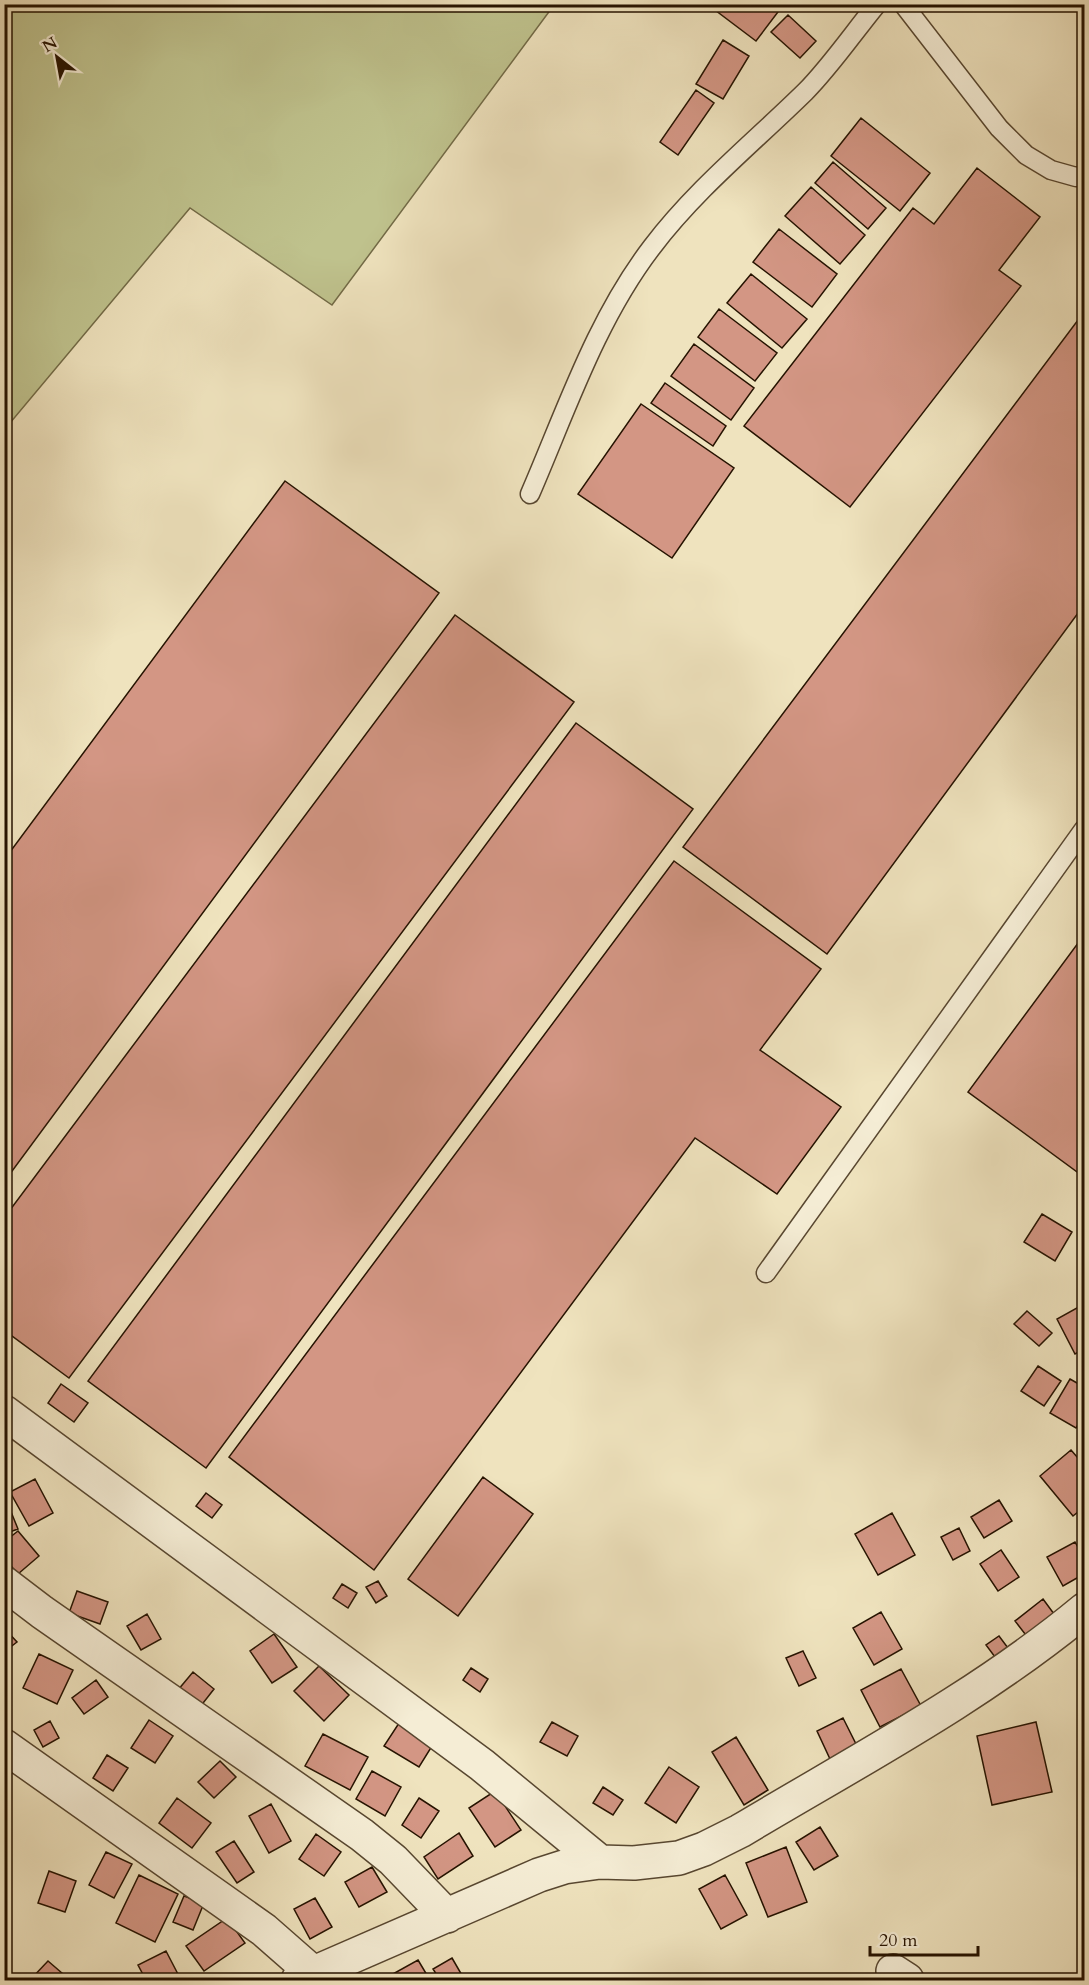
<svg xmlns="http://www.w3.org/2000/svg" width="1089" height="1985" font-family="Cardo,serif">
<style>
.green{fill:#bfc28d;stroke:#726a46;stroke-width:1.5}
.building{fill:#d39684;stroke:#261300;stroke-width:1.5}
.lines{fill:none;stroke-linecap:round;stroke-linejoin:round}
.lane-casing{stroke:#584730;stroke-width:21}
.street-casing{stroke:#584730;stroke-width:36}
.lane{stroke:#f5edd5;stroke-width:18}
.street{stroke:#f5edd5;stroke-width:33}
</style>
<rect width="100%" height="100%" fill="#efe3be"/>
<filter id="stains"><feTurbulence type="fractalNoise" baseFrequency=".00333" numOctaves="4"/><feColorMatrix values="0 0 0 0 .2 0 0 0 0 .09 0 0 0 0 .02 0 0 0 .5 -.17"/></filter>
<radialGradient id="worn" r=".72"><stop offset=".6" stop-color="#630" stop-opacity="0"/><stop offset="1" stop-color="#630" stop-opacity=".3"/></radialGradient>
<path class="green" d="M5,4H554V5L332,305L190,208L5,429Z"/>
<path class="building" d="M707,4H784L756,41Z
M1073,4H1084V14Z
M788,15L816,41L800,58L771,32Z
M723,40L749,56L723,99L696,84Z
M696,90L714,103L678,155L660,142Z
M861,118L930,173L900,211L831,156Z
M833,162L886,208L868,229L815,183Z
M977,168L1040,217L999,270L1021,286L850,507L744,426L913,208L934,224Z
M811,187L865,235L840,264L785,216Z
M779,229L837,274L812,307L753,262Z
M751,274L807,319L782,348L727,303Z
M719,309L777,353L755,381L698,337Z
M1084,312V605L827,954L683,847Z
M694,344L754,388L731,420L671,376Z
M665,383L726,426L713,446L651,403Z
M641,404L734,468L672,558L578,494Z
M285,481L439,593L4,1182V860Z
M455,615L574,702L69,1378L4,1330V1218Z
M576,723L693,809L206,1468L88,1381Z
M674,861L821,969L760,1050L841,1107L777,1194L695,1138L374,1570L229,1457Z
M1084,935V1177L968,1092Z
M1042,1214L1072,1232L1055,1261L1024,1242Z
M1084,1304V1349L1075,1354L1057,1319Z
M1027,1311L1052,1333L1039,1346L1014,1324Z
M1038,1366L1061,1381L1044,1406L1021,1391Z
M1070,1379L1084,1387V1414L1076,1428L1050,1413Z
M61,1384L88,1403L74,1422L48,1403Z
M1071,1450L1084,1465V1507L1073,1516L1040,1476Z
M4,1472L11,1477L4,1486Z
M483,1477L533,1514L458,1616L408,1579Z
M35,1479L53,1513L29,1526L10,1492Z
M206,1493L222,1505L212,1518L196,1506Z
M999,1500L1012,1521L984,1538L971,1517Z
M7,1502L18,1529L4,1534V1503Z
M892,1513L915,1555L878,1575L855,1534Z
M959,1528L970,1551L953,1560L941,1537Z
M18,1531L39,1556L18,1574L4,1558V1542Z
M1075,1542L1084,1558V1574L1063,1586L1047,1557Z
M1001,1550L1019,1577L998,1591L980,1564Z
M378,1581L387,1596L376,1603L366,1587Z
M342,1584L357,1593L348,1608L333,1598Z
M77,1591L108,1602L100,1624L69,1613Z
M1043,1599L1060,1622L1032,1643L1015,1621Z
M881,1612L902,1649L874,1665L853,1628Z
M147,1614L161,1639L141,1650L127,1626Z
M4,1628L17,1642L4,1652Z
M274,1634L297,1667L272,1683L250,1651Z
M999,1636L1011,1652L998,1661L986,1645Z
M803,1651L816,1678L799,1686L786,1658Z
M39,1654L73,1670L57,1704L23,1688Z
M319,1666L349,1695L324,1721L294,1691Z
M471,1668L488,1679L480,1692L463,1680Z
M901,1669L921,1706L880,1727L861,1690Z
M193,1672L214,1689L200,1707L178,1690Z
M96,1680L108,1697L84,1714L72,1698Z
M403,1717L437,1738L419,1767L384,1746Z
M843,1718L857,1746L830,1759L817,1731Z
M149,1720L173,1736L155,1763L131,1748Z
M50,1721L59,1738L43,1747L34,1730Z
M552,1722L578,1736L567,1756L540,1742Z
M1036,1722L1052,1792L992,1805L977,1736Z
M323,1734L368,1757L350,1790L305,1766Z
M736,1737L768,1790L744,1805L712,1752Z
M107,1755L128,1768L113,1791L93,1778Z
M220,1761L236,1777L214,1798L198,1782Z
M669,1767L699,1787L676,1823L645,1803Z
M372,1771L401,1787L385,1816L356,1799Z
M603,1787L623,1800L613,1815L593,1803Z
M495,1791L521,1830L495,1847L469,1808Z
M177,1798L211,1823L192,1848L159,1823Z
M419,1798L439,1811L421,1838L402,1825Z
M271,1804L291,1841L269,1853L249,1816Z
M820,1827L838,1856L814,1870L796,1842Z
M459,1833L473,1856L438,1879L424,1857Z
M316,1834L341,1852L324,1876L299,1859Z
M234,1841L254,1872L237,1883L216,1852Z
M786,1847L807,1902L768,1917L746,1863Z
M106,1852L132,1864L114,1898L89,1885Z
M372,1867L387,1892L359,1907L345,1882Z
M49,1871L76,1881L65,1912L38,1903Z
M139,1875L178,1894L155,1942L116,1923Z
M725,1875L747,1915L721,1929L699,1889Z
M184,1896L204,1903L193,1930L173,1922Z
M315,1898L332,1927L310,1939L294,1909Z
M227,1918L245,1943L204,1971L186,1946Z
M166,1951L181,1980H146L138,1965Z
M452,1958L463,1977L457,1980H440L433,1969Z
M418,1960L430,1980H382Z
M48,1961L70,1980H30Z"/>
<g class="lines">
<defs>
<path id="lane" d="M903,4L999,128L1026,155L1051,170L1076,177L1084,176
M530,494C566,411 596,320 652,247C696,189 753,143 805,92C830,67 854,32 877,4
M766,1273L1084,829"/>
<path id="street" d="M4,1412L482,1765L600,1862
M4,1583L42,1612L362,1835L393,1860L447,1916
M4,1746L264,1930L321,1980
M893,1971L907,1980
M298,1980L539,1875L564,1867L600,1862L634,1863L679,1858L704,1849L740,1831C857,1761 979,1697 1084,1610"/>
</defs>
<use href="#lane" class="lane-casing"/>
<use href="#street" class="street-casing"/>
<use href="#lane" class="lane"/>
<use href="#street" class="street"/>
</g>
<rect width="1089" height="1985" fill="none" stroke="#efe3be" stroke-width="24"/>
<rect x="6" y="6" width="1077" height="1973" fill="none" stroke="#261300" stroke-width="3"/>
<rect x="12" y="12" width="1065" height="1961" fill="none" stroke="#261300" stroke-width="1.5"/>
<g transform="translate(57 57) rotate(329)" stroke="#f5edd5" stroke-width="4.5" paint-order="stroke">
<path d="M0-4.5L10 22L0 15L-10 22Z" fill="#261300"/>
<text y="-9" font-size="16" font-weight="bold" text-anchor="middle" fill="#261300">N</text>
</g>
<path d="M870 1946v9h108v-9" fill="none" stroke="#261300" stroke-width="3"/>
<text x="879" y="1946" font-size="18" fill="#261300" stroke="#f5edd5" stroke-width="4.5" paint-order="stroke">20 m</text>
<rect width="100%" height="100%" filter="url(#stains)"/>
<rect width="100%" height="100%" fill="url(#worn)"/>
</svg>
